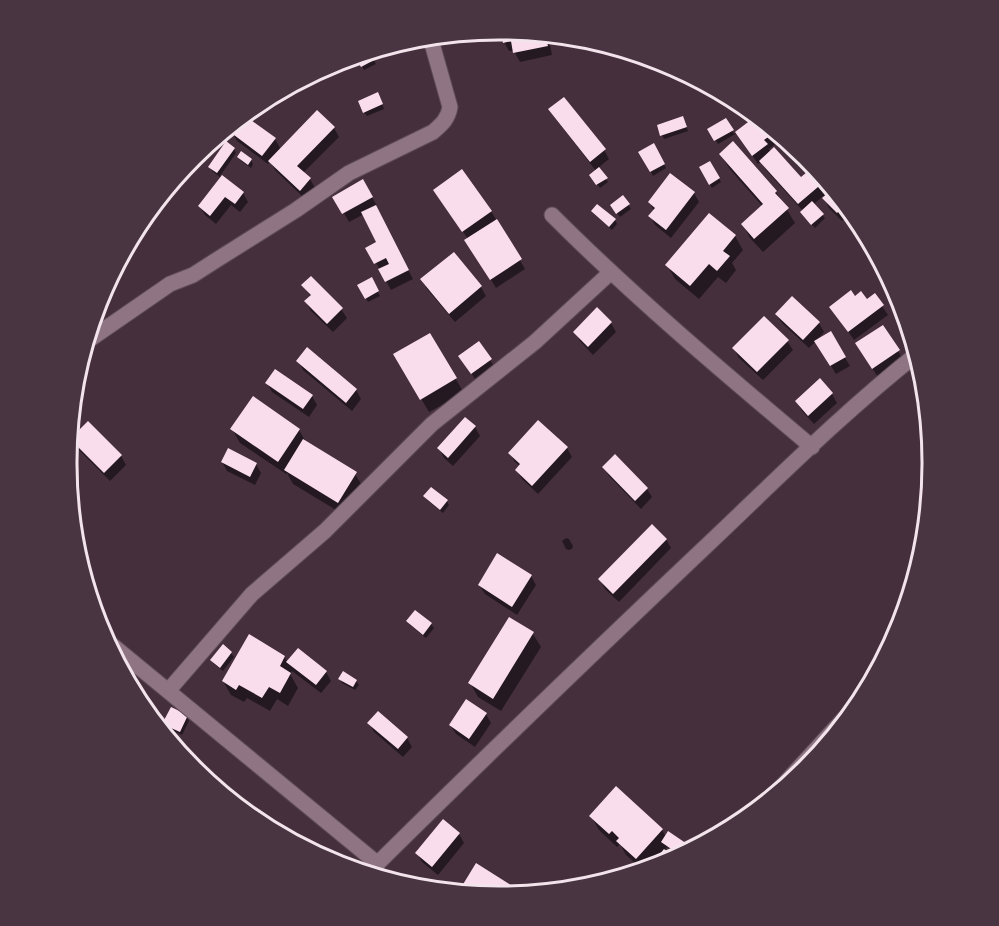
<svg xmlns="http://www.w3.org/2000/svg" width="999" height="926" font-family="'Space Grotesk',sans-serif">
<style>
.shadow{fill:#0007}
.building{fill:#fadded}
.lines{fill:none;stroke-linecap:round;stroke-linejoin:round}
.street-casing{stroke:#5f4c57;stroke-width:17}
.street{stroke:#8f7584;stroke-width:15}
.rim{fill:none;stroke:#f3e4ec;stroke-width:3}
</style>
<rect width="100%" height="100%" fill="#452f3c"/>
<path class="shadow" d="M501,30L548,35L552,55L520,62L514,51H509L504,42Z
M370,52L376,64L364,70L356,56Z
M380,98L384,109L367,116L364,112Z
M550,110L604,150L609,159L598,168L608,182L600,188L593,179L596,171L555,118Z
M757,117L783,138L769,149L771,152L801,179L813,169L824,182L831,193L833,190L852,213L842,221L829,208L823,196L813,205L825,218L815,228L804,216L803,211L766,170L761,162L758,164L737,133L718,144L709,130L726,120L734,134Z
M685,122L688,131L664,139L662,135Z
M334,128L339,137L303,173L310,179L315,188L305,199L275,170L270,161L268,164L237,141L232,132L275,139L281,150Z
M653,145L666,168L653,176L640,152Z
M234,149L236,153L220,176L243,193L248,202L240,212L231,205L216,224L205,215L199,206L221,178L212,171L210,167Z
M721,155L776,192L795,223L763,252L750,238L743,224L763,207L729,168Z
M238,157L251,160L253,164L251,168L241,161Z
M710,163L721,182L712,188L701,168Z
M363,181L377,206L375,207L413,279L391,290L368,248L378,243L364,214L349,222L335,197Z
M435,191L491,211L525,269L496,288L472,249L468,239Z
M694,193L699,202L671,238L655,225L650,216L654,211L650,203Z
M623,197L631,209L620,217L614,209Z
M592,211L615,220L617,224L612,230L595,215Z
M710,215L735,236L743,250L732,263L736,270L726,283L718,277L699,299L675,279L667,265Z
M454,254L481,287L486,296L455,322L427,289L422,280Z
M371,279L380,296L368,302L359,286Z
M303,285L341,309L347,318L333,332L311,311L306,302L311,297Z
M792,298L819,323L824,332L817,340L830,333L850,366L836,374L816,341L809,348L782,323L776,315Z
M854,298L882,306L888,315L854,340L831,307Z
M597,310L611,323L616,332L593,355L580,341L575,332Z
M430,335L464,393L429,412L395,355Z
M787,341L793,350L763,380L739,358L734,349Z
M478,343L496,369L477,382L460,356Z
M898,351L903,360L878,377L862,353Z
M298,361L356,390L361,399L352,411L303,370Z
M267,383L312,396L317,405L309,417L272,392Z
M832,394L837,403L814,424L802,411L797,402Z
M88,423L121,456L126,465L110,481L77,448L72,439Z
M475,427L480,436L453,466L444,458L439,449Z
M232,429L299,430L307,444L355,474L363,487L346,516L293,484L287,473L286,474L240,443Z
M567,448L572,457L538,494L522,479L516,470L520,466L515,462L510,453Z
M222,462L256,464L261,473L255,485L227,471Z
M604,467L647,489L652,497L641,509L609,476Z
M431,489L447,501L449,505L443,513L427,500L425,496Z
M566,538L569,539L573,546L572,549L569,550L566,549L562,541Z
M666,539L671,548L619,602L605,589L600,580Z
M531,576L536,585L517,615L485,594L479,585Z
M415,612L431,624L434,628L426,638L410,625L408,621Z
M533,634L541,647L501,711L478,697L470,683Z
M223,646L231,653L234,657L223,671L214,664L212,660Z
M284,657L288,663L326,672L331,681L321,693L292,671L290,674L298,688L288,706L277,699L270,711L247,698L244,702L231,695L223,681Z
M340,679L356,681L359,685L355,690L342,683Z
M486,714L491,723L475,747L456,734L450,725Z
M187,717L189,721L182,735L167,728L164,724Z
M369,723L407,738L412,747L403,757L374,732Z
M166,736L184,747L189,756L186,761Z
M616,788L662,830L666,837L669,833L691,849L679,856L667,847L664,851L674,858L665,863L653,867L651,864L647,869L643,870L626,855L620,844L617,847L599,830L591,816Z
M443,821L459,834L464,843L438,875L422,862L417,853Z
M464,886L513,888L516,894L499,896L468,893Z"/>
<path class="building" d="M500,30L545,35L548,46L513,53L511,41L503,43Z
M371,52L376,59L361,67L355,57Z
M378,92L383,104L363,113L358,101Z
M564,97L606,149L590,162L548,109Z
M317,110L335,127L297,166L311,178L300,191L268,161Z
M244,115L276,138L262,156L230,132Z
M683,116L687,127L660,136L657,125Z
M756,116L775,132L764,140L768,144L752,156L735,132Z
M726,118L734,130L714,141L707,129Z
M226,141L235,148L217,173L208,167Z
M733,141L777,191L775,193L789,208L754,239L741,224L763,204L719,154Z
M654,143L665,164L650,172L638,152Z
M774,147L801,177L813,167L825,181L798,204L759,161Z
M241,151L252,159L248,165L237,157Z
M710,161L720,178L709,185L699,167Z
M599,167L608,178L596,185L589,175Z
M462,169L492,211L462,232L433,190Z
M670,173L695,192L666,230L648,216L655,208L648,202Z
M222,175L244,192L235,204L225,197L210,216L198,206Z
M363,179L373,197L342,214L332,197Z
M832,189L845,205L837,213L822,198Z
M623,195L630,204L616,214L610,205Z
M812,201L824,214L811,225L800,212Z
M597,204L616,219L609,227L591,211Z
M376,205L409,270L385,282L378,269L389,264L386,258L374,264L365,248L376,242L361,212Z
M709,213L736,235L723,251L730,256L717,271L709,264L690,286L665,265Z
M497,219L522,259L490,280L464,240Z
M454,252L482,286L449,314L420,279Z
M311,276L343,308L327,324L304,301L311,295L301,285Z
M372,277L379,291L365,299L357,285Z
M851,290L855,296L861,291L867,299L875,293L884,305L848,332L829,307Z
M792,296L820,322L803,340L775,314Z
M597,307L612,322L588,347L573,332Z
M764,316L789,340L757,372L732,348Z
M883,325L900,350L872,369L855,343Z
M831,331L846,357L830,366L814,341Z
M430,333L457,378L420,400L393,354Z
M479,341L492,359L471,374L458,356Z
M307,347L357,389L346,403L296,361Z
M275,369L313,395L303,409L265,383Z
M820,378L833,393L808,416L795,401Z
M253,396L300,429L278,462L230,429Z
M465,417L476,426L448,458L437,448Z
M538,420L568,447L532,486L515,470L520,464L508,453Z
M88,421L122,455L104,473L70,439Z
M303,439L357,472L338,503L284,470Z
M228,448L257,463L250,477L221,462Z
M615,454L648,488L635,501L602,467Z
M431,487L448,500L440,510L423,496Z
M652,524L667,539L613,594L598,579Z
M497,553L532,575L512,607L478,585Z
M415,610L432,623L423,635L406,621Z
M509,617L534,632L493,699L468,683Z
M249,634L285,656L280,666L291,673L280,693L269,687L262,698L239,685L236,690L222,681Z
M223,644L232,652L220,668L210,660Z
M298,648L327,671L316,685L286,662Z
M343,671L357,680L353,687L338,679Z
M466,699L487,713L469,739L449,725Z
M171,707L188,715L180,732L162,724Z
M378,711L408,737L398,749L367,723Z
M164,733L185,746L180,753Z
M616,786L663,829L636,859L616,841L619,838L612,831L609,834L589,816Z
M443,819L460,833L432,867L415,853Z
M275,823L327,858L326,859L271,829Z
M668,831L693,848L680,855L661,842Z
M664,849L675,858L665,863L652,867L650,866Z
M476,863L514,887L508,895L499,896L467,893L469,890L462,886Z"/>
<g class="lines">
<defs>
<path id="street" d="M552,215C634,297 723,372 812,447
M86,342L170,284L193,275L218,259L296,210L349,173L433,132C442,124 448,119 450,107L433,47L428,37
M106,640L378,864
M168,691L252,594L325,531L432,424L535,342L611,272
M774,795L862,699
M368,873C478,764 589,657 702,550C772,484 841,414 917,354"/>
</defs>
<use href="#street" class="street-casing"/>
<use href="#street" class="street"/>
</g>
<path d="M0 0H999V926H0ZM499 40H500A422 422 0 0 1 922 462V464A422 422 0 0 1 500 886H499A422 422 0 0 1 77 464V462A422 422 0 0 1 499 40Z" fill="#493441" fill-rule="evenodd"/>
<path class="rim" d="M499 40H500A422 422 0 0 1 922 462V464A422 422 0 0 1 500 886H499A422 422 0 0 1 77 464V462A422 422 0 0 1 499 40Z"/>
</svg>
